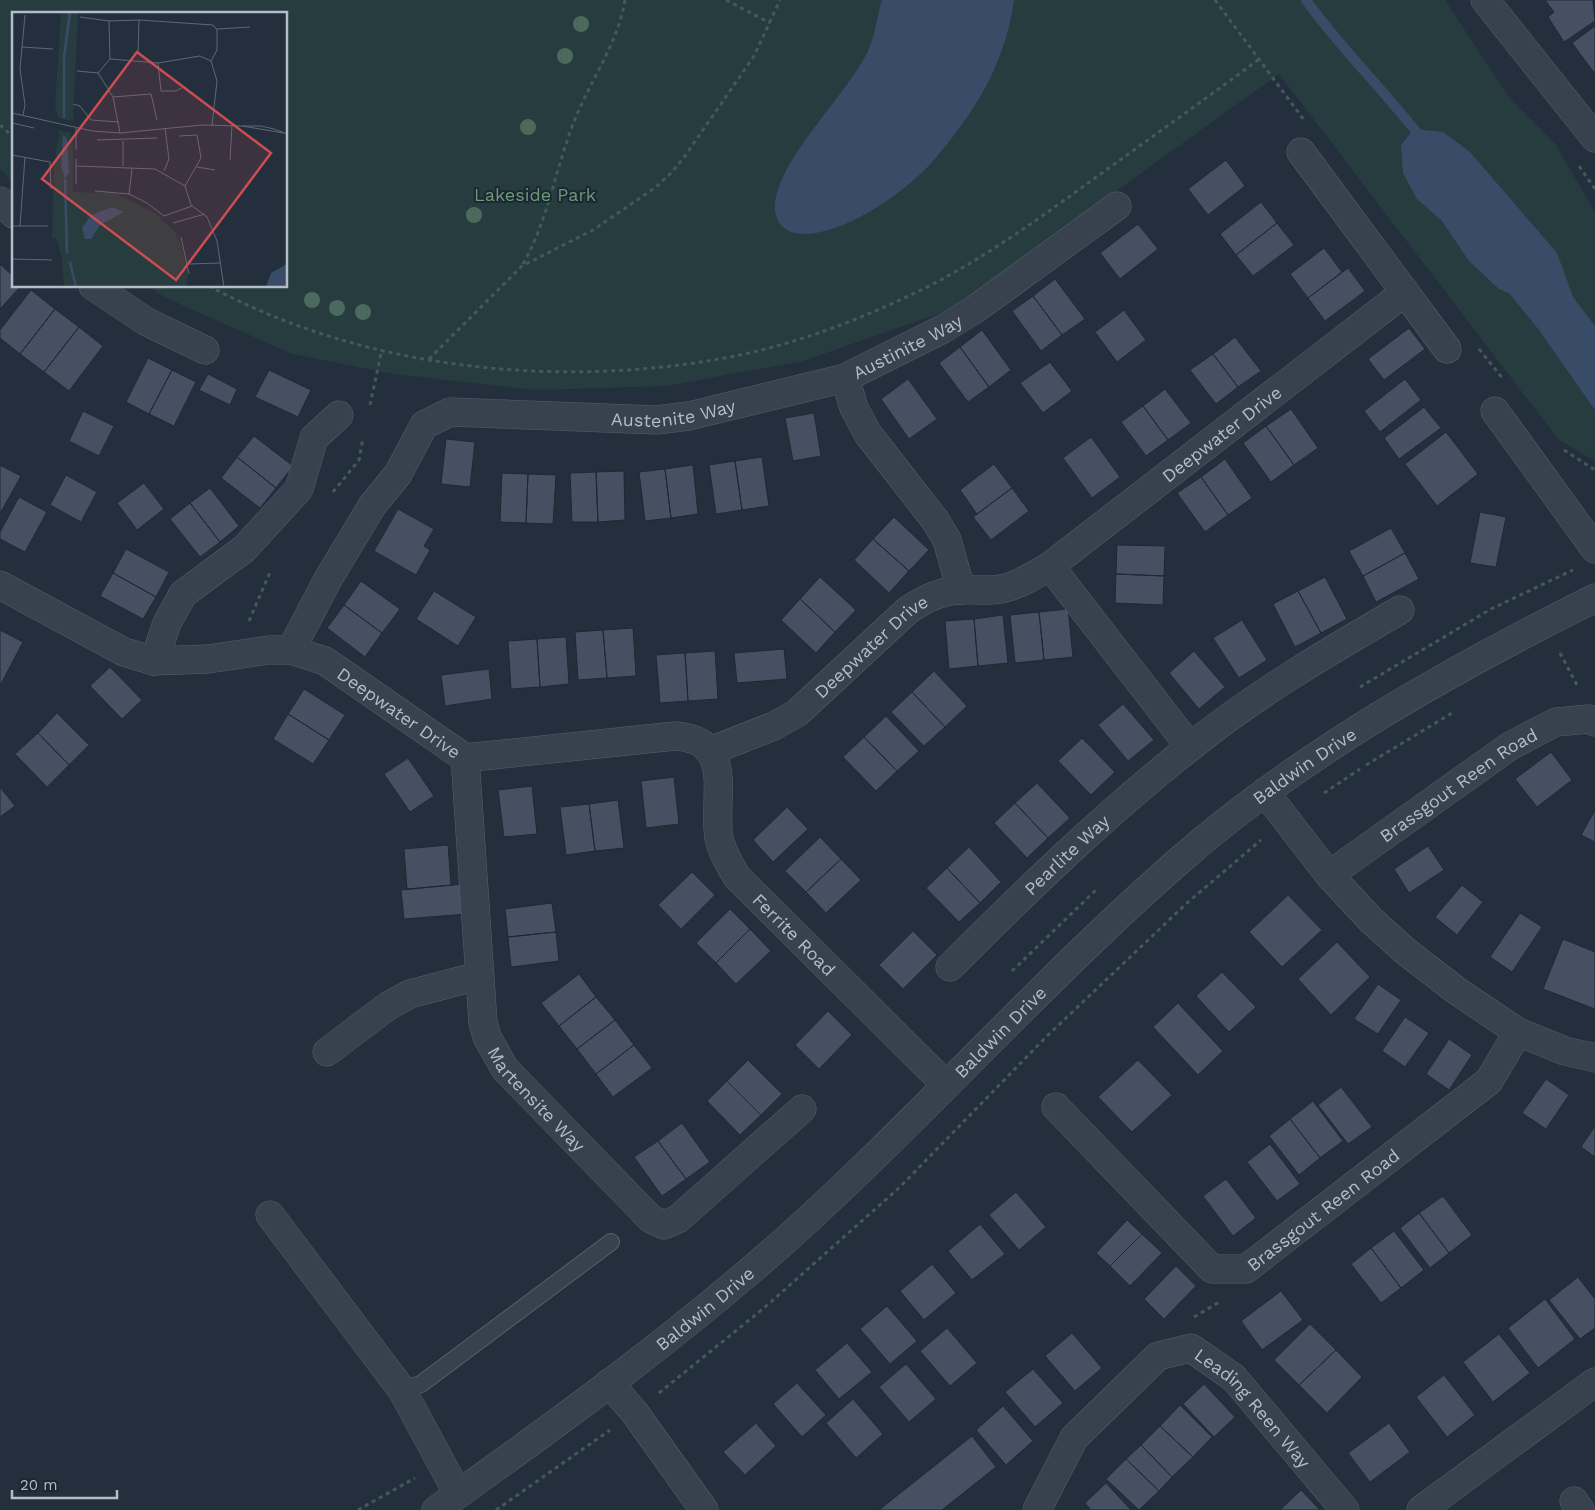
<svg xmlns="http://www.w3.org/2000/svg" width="1595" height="1510" font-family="'Work Sans',sans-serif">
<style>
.green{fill:#263c3f}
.water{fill:#394c67}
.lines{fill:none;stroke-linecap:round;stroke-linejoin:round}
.stream{stroke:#394c67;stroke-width:10}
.building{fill:#455162;stroke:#1f2835}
.service-casing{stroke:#565f6c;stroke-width:18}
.minor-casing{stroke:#565f6c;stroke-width:29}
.path{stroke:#44595c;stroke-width:3;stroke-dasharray:4 4;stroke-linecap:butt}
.service{stroke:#38414e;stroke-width:16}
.minor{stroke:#38414e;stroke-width:28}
.tree{fill:#4b6a5d}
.labels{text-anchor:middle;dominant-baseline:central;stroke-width:4;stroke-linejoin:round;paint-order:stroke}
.park-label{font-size:18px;fill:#6b9a76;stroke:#1d2633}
.street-label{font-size:18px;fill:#b4bcc9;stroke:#1d2633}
.inset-river{fill:none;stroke:#394c67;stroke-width:2.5}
.inset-road{fill:none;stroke:#5e6776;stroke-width:1}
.view{fill:#ce4d50;fill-opacity:0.15;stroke:#ce4d50;stroke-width:2.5}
.inset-edge{fill:none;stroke:#b4bcc9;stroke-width:2.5}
</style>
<rect width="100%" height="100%" fill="#242f3e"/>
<path class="green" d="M0,0H1445L1508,96L1556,145L1595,212V461L1558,439L1279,74L952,309L803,361L666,386L535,390L394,374L292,354L164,297L149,286H286V14H14V182L0,169Z"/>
<path class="water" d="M882,0H1014C1005,65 974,114 932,162C905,193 833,244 791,232C780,228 774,217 775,205C778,159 847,95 868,51C875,36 877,16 882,0Z
M1414,129L1443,132L1470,152L1557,253L1573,297L1595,326V410L1539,330L1509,293L1499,289L1469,261L1442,221L1417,199L1403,173L1401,145Z"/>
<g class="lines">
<path class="stream" d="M1306,0C1341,49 1385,91 1422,139"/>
</g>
<path class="building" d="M1545,0H1593L1595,21L1564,42L1548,17L1554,12Z
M1595,26V74L1572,43Z
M1226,160L1245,186L1208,215L1188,189Z
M1261,202L1277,223L1236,255L1220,234Z
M1277,223L1294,245L1253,276L1236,255Z
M1138,224L1158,249L1120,279L1100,253Z
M1324,248L1342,272L1308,298L1290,274Z
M0,264L14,277V286H21L0,309Z
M1348,268L1365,291L1325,321L1308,298Z
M1055,279L1085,319L1062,335L1033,296Z
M31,290L55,309L20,354L0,338V330Z
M1033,296L1062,335L1041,351L1012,311Z
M55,309L79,327L44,372L20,354Z
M1124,310L1146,340L1117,362L1095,332Z
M79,327L103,346L69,391L44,372Z
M1409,328L1425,349L1384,380L1368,359Z
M982,330L1011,370L989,387L960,347Z
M1235,337L1261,371L1238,387L1213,354Z
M960,347L989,387L968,402L939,363Z
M1213,354L1238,387L1216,404L1190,370Z
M148,358L172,370L149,414L126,402Z
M1050,362L1072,391L1043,413L1020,383Z
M172,370L196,382L174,426L149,414Z
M269,370L311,390L298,417L255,397Z
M208,374L237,389L230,405L199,390Z
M908,379L937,419L909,439L881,399Z
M1405,379L1421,400L1380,432L1364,411Z
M1165,389L1191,423L1168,440L1143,406Z
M1143,406L1168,440L1146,456L1121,422Z
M1424,407L1441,428L1399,459L1384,438Z
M1291,409L1318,448L1294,465L1266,426Z
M83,411L114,426L99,456L69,441Z
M814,413L821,456L793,461L785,418Z
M1266,426L1294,465L1271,482L1243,443Z
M1446,432L1478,474L1437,506L1405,464Z
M254,436L293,466L276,488L237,457Z
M1091,437L1120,477L1092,498L1063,458Z
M446,439L475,442L470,487L441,484Z
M237,457L276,488L260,508L221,478Z
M762,457L769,506L742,510L735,461Z
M1225,459L1252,498L1228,515L1201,477Z
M735,461L742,510L716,514L709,465Z
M994,464L1012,488L977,514L960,490Z
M0,465L21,476L1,512H0Z
M693,465L698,514L671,518L665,469Z
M665,469L671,518L645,521L639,472Z
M624,471L625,520L598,522L596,472Z
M596,472L598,522H572L570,473Z
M502,473L528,474L526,523L500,522Z
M528,474L556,475L553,524L526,523Z
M66,475L97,492L81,522L50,505Z
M1201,477L1228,515L1205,532L1177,493Z
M144,483L164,509L137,530L117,503Z
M210,488L239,526L220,542L190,503Z
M1012,488L1029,511L991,540L973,517Z
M19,497L47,512L25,552L0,539V532Z
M190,503L220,542L200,557L170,519Z
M398,509L434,529L424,546L430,550L416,575L374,551Z
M1480,512L1506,517L1496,567L1470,563Z
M894,517L929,550L909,571L873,539Z
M1391,528L1405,553L1363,576L1349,551Z
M873,539L909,571L889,593L854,560Z
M1117,545L1165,546L1164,576L1116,574Z
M126,549L169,572L156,597L113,573Z
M1405,553L1419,579L1376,602L1363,576Z
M113,573L156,597L143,619L100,596Z
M1116,574L1164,576L1163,605L1115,603Z
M820,577L856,610L835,632L800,599Z
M1325,577L1347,619L1321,633L1298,591Z
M361,581L400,609L382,633L344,605Z
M434,591L476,617L458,646L416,619Z
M1298,591L1321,633L1295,647L1273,604Z
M800,599L835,632L816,653L781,620Z
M344,605L382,633L365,657L327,628Z
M1068,609L1073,657L1044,660L1039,612Z
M1039,612L1044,660L1015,663L1010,615Z
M1003,615L1008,663L978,666L974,619Z
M974,619L978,666L949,669L945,621Z
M1242,620L1267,660L1239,678L1213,638Z
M633,628L636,676L607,678L603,630Z
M0,630L23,642L1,684H0Z
M603,630L607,678L578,680L575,632Z
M566,637L569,684L540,687L537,639Z
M537,639L540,687L511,689L508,641Z
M784,649L787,679L737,683L734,653Z
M715,651L718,699L688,701L685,653Z
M1194,651L1225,687L1199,709L1169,673Z
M685,653L688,701L660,703L656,655Z
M110,667L142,700L122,719L90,686Z
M489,669L492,699L445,706L441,675Z
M934,671L967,706L945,727L912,692Z
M304,689L345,715L329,740L288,714Z
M912,692L945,727L924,746L891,712Z
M1123,704L1154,740L1128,761L1098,725Z
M57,713L89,745L69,765L38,733Z
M288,714L329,740L313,764L273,739Z
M886,716L919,751L897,771L864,737Z
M38,733L69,765L47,787L15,754Z
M864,737L897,771L876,791L843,757Z
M1082,738L1115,772L1091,795L1058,761Z
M1551,752L1572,780L1537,807L1515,779Z
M408,758L434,796L410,812L384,774Z
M674,777L679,824L646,828L641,781Z
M1037,783L1070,818L1048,838L1015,803Z
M532,786L537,834L504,837L498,790Z
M0,787L15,806L0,817Z
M618,800L624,848L595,851L589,804Z
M1015,803L1048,838L1027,858L994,823Z
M589,804L595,851L566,855L560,807Z
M787,807L808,829L773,862L753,840Z
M1595,810V842L1581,835Z
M820,837L841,859L806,892L785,871Z
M448,845L451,885L407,889L404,849Z
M1428,846L1444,870L1409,893L1394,869Z
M969,847L1001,882L980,903L947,868Z
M841,859L861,880L826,913L806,892Z
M947,868L980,903L959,922L926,888Z
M692,872L715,895L681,929L658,905Z
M464,884L467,914L404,919L401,890Z
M1462,885L1483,902L1457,935L1435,917Z
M1288,895L1322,930L1282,967L1249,932Z
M552,903L556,932L508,937L505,909Z
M730,909L750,929L716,963L696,943Z
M1520,913L1542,927L1512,972L1490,957Z
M750,929L771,951L736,984L716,963Z
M913,931L937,955L903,989L879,965Z
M556,932L559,961L511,967L508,937Z
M1563,939L1595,952V1009L1543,989Z
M1337,942L1370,977L1331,1015L1298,979Z
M1222,972L1256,1007L1229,1032L1196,996Z
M579,974L596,997L559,1026L541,1003Z
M1378,984L1401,1000L1378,1034L1354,1019Z
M596,997L615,1020L577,1049L559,1026Z
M1178,1003L1223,1051L1198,1075L1153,1027Z
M828,1011L852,1035L819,1069L795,1045Z
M1405,1017L1429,1033L1405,1067L1382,1051Z
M615,1020L634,1045L596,1074L577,1049Z
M1449,1039L1472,1055L1449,1090L1426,1074Z
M634,1045L652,1068L613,1097L596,1074Z
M748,1060L782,1094L761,1115L727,1081Z
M1138,1060L1172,1095L1132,1132L1098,1097Z
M1546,1079L1569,1095L1546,1129L1522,1113Z
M727,1081L761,1115L740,1135L707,1101Z
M1341,1087L1372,1127L1348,1144L1318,1105Z
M1313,1101L1343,1141L1320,1158L1290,1119Z
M1290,1119L1320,1158L1299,1175L1269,1136Z
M682,1123L710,1162L686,1179L658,1141Z
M1595,1126V1157L1581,1147Z
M658,1141L686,1179L662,1196L634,1157Z
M1270,1144L1300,1184L1277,1201L1247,1162Z
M1226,1179L1256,1218L1233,1236L1203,1196Z
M1016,1192L1046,1227L1019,1250L989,1215Z
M1443,1196L1472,1235L1449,1253L1419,1213Z
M1419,1213L1449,1253L1430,1268L1400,1228Z
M1127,1220L1142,1234L1110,1266L1096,1253Z
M980,1224L1005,1254L972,1280L948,1251Z
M1394,1231L1424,1270L1401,1288L1371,1248Z
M1142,1234L1162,1253L1130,1286L1110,1266Z
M1371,1248L1401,1288L1381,1303L1351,1264Z
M932,1264L956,1293L924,1320L900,1291Z
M1176,1266L1196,1286L1164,1319L1144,1299Z
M1578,1277L1595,1299V1328L1580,1339L1549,1300Z
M1281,1291L1303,1320L1262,1350L1241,1321Z
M1545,1299L1575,1339L1538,1368L1508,1328Z
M887,1306L917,1341L890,1364L860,1329Z
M1310,1324L1336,1350L1299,1385L1274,1360Z
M947,1328L977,1363L950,1386L920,1351Z
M1072,1333L1102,1368L1075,1391L1045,1356Z
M1499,1334L1530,1373L1493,1402L1463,1362Z
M847,1343L872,1372L839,1399L815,1370Z
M1336,1350L1362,1377L1327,1413L1299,1385Z
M906,1364L936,1399L909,1422L879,1387Z
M1033,1369L1063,1403L1035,1427L1005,1392Z
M1444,1375L1475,1415L1447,1437L1416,1397Z
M797,1383L826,1415L802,1437L773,1404Z
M1204,1384L1235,1417L1214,1437L1183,1404Z
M853,1399L883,1434L856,1458L826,1423Z
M1180,1405L1212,1437L1193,1457L1160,1426Z
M1003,1406L1033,1441L1006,1465L976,1430Z
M756,1423L776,1446L745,1475L723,1452Z
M1389,1423L1410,1452L1370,1482L1348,1453Z
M1160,1426L1193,1457L1172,1477L1141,1445Z
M972,1436L996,1467L942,1510H879Z
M1141,1445L1172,1477L1159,1491L1126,1459Z
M1126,1459L1159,1491L1139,1510L1106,1479Z
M1106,1483L1131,1510H1091L1085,1503Z
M1301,1490L1320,1510H1280Z"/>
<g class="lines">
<defs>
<path id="service" d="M402,1390L421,1384L611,1242"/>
<g id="minor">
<path d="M1485,0L1595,138"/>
<path d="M1301,152L1447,349"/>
<path d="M0,201L14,214"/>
<path d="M93,286L147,322L205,350"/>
<path d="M1495,411L1595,549"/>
<path d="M1050,566L1190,747"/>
<path id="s1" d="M0,585L124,652L154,661L208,659L269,650H291L325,661L465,758L675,736C737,740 712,798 719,838C722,852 730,865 737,877L946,1085"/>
<path id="s2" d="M961,590L947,540L935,520L868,434L854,408L845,378L943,329L974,310L1117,206"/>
<path id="s3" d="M291,650L328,579L372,506L398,474L424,425L450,412L657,420L689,416L845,378"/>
<path d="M154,661L167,623L183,594L244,549L299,489L314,438L339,415"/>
<path id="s4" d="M710,751L774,726L797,713L908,610C925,599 942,590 962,590C976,589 991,592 1005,588C1021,584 1035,575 1050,566L1405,292"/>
<path id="s5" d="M465,758L483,1022L487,1037L505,1069L651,1219L664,1225L678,1219L802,1109"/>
<path d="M1265,792L1329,875L1371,920L1404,950L1457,991L1518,1032L1565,1051L1595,1058"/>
<path id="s6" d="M1329,875L1510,746L1556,722L1589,719L1595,722"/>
<path id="s7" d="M950,967C1026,891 1104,815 1189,748C1254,695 1328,652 1400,610"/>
<path d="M327,1052L388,1006L410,994L478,976"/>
<path id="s8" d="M1056,1107L1212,1269H1246L1489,1081L1518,1032"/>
<path d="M270,1215L402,1390L458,1494"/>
<path d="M609,1383L635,1413L704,1510"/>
<path d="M1574,1501L1580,1510"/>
<path id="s9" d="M436,1510C557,1424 678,1336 789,1237C924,1115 1044,979 1180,860C1304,752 1449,671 1595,598"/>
<path id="s10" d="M1037,1510L1074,1438L1158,1356L1191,1348L1234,1378L1345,1510"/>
<path d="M1421,1510L1595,1382"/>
</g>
</defs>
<use href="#service" class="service-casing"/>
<use href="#minor" class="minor-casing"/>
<path class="path" d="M726,0L770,23
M1215,0L1304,120
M0,125L14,138
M1579,166L1595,189
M523,264C547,222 555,172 572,127C588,83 617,47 625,0
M209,286C363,369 554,389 725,358C795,345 862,319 925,288C985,258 1041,217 1095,178C1149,139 1204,100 1258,60
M1479,349L1503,379
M429,359L522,266L593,230L656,187L671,173L685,156L754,56L780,0
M370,405L382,349
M1564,450L1595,470
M333,492L359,460L363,438
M249,621L271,570
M1560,653L1578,687
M1360,687L1491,609L1573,570
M1366,765L1452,713
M1324,793L1360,769
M1012,971L1097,889
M1194,1317L1221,1301
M659,1393L764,1308L900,1187L1046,1037L1187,903L1261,840
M358,1510L415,1478
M496,1510L610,1430"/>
<use href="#service" class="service"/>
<use href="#minor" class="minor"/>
</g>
<g class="tree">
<circle cx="581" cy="24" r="8"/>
<circle cx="565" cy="56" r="8"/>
<circle cx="528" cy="127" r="8"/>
<circle cx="474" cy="215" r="8"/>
<circle cx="312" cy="300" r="8"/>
<circle cx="337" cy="308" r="8"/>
<circle cx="363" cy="312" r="8"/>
</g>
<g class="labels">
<g class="park-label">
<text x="535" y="194">Lakeside Park</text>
</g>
<g class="street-label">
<text stroke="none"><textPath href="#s2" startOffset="315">Austinite Way</textPath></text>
<text stroke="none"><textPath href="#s3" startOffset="515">Austenite Way</textPath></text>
<text stroke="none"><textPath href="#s4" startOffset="615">Deepwater Drive</textPath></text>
<text stroke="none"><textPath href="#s4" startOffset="195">Deepwater Drive</textPath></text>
<text stroke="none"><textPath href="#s1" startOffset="436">Deepwater Drive</textPath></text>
<text stroke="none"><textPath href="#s9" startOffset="1146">Baldwin Drive</textPath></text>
<text stroke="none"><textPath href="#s6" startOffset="158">Brassgout Reen Road</textPath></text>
<text stroke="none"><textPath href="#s7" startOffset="162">Pearlite Way</textPath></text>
<text stroke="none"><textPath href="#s1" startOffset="979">Ferrite Road</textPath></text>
<text stroke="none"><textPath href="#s9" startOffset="741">Baldwin Drive</textPath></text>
<text stroke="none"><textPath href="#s5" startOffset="360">Martensite Way</textPath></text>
<text stroke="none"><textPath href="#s8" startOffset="356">Brassgout Reen Road</textPath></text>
<text stroke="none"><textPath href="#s9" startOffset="336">Baldwin Drive</textPath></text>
<text stroke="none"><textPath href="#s10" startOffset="319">Leading Reen Way</textPath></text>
</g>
</g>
<g transform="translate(12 12)">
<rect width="275" height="275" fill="#242f3e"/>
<path d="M49,0H66L61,109L46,106L43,94ZM47,118L58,121L61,132V180L103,181L143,201L162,219L169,232L176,260L175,275H52L50,246L44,226H40L42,157Z" fill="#263c3f"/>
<path d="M51,123L55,126L57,161L53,167L49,155ZM100,195L112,200L88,213L79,227H73L70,216L79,203ZM275,252V275H254L259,261Z" fill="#394c67"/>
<path class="inset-river" d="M52,106V45L58,0M53,167L55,241M58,250L64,275"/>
<path class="inset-road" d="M68,5L97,9L127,8L126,42M127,8L201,13L205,18V38L199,49M97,9L98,47M205,17L238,15M10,35L41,37M146,51L149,79H164L173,74M65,59L86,61M101,85L139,82L145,108M61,92L68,94L79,108L107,110M0,101L80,119L108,121L190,113L230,114M11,103L13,93L8,57L13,3M0,111L22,116M108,121L101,85L86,61L98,47L146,51L188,44L199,49L205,69L200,113M272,121L230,114H249L262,117L275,122M167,124L185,123L189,146L173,174M85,128L145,126M111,129V154M64,138V116M0,143L38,150L39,177M218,148L220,113M64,154L143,157L173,174L179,193L195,205L205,229L212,275M185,155L203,158M152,159L157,147L153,116M64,172V147M83,179L117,182L120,157M117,182L135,191L152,204L180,194M161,211L193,202M0,214H36M8,214L13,145M169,225L177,262M0,247L40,248M177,252L208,251"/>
<path class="view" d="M125,40L259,141L164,268L30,167Z"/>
<rect width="275" height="275" class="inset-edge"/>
</g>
<path d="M12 1490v8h105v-8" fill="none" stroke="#b4bcc9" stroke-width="2.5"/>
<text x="20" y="1490" font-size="15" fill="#b4bcc9" stroke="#1d2633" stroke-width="4" paint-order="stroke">20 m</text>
</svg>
